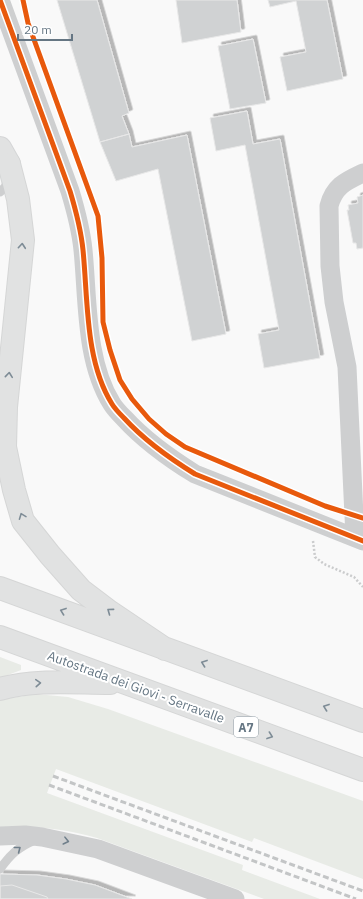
<svg xmlns="http://www.w3.org/2000/svg" width="363" height="899" font-family="'IBM Plex Sans',sans-serif">
<style>
.green{fill:#e8ebe6}
.building{fill:#d0d2d3;stroke:#e8e8e8;filter:url(#shadow)}
.lines{fill:none;stroke-linecap:round;stroke-linejoin:round}
.secondary-casing{stroke:#d5d6d7;stroke-width:24}
.highway-casing{stroke:#d5d6d6;stroke-width:24}
.path{stroke:#cbcccd;stroke-width:2.5;stroke-dasharray:2 2;stroke-linecap:butt}
.lane{stroke:#cecfd0;stroke-width:9}
.street{stroke:#cecfd0;stroke-width:19}
.secondary{stroke:#e1e2e2;stroke-width:22}
.highway{stroke:#e1e2e2;stroke-width:22}
.rail{stroke:#c3c5c6;stroke-width:3;stroke-dasharray:6 3;stroke-linecap:butt}
.cycleway-casing{stroke:#fff;stroke-width:8}
.cycleway{stroke:#e8590c;stroke-width:5}
.oneway{stroke:#7e8c96}
.oneway2{stroke:#707f8b}
.labels{text-anchor:middle;dominant-baseline:central;stroke-width:4;stroke-linejoin:round;paint-order:stroke}
.shield{fill:#fff;stroke:#939fa8;stroke-width:1}
.shield-label{font-size:12px;font-weight:bold;fill:#657683}
.street-label{font-size:13px;fill:#657683;stroke:#fff}
</style>
<defs>
<filter id="shadow"><feDropShadow dx="3.5" dy="-3.5" stdDeviation="0" flood-color="#0004"/></filter>
</defs>
<rect width="100%" height="100%" fill="#f9f9f9"/>
<path class="green" d="M0,657L21,665V670L0,678Z
M36,694L68,697L108,709L363,801V879L254,838L252,842L56,769L47,793L243,865L242,870L320,899H264L97,838C65,829 33,825 0,827V700Z"/>
<path class="building" d="M57,0H97L129,113L122,116L129,134L100,142Z
M176,0H237L241,32L182,43Z
M268,0H327L343,79L287,91L280,57L306,52L296,1L270,7Z
M253,39L266,103L230,109L218,46Z
M247,111L253,144L280,139L320,358L264,368L258,334L279,330L245,145L216,151L210,118Z
M129,134L132,147L187,135L226,334L192,341L158,169L116,181L100,142Z
M363,195V248L357,249L356,243H353L347,210H349L348,205L358,203L357,197Z
M0,874L37,875L66,879L95,885L132,899H0Z
M12,885L47,897L48,899H0V886Z"/>
<g class="lines">
<defs>
<path id="secondary" d="M0,148L9,164"/>
<path id="highway" d="M9,164L18,199L23,240L6,407L5,447L14,490L23,521L50,555L81,590L110,612L165,649
M0,588L363,721
M0,637L363,770
M0,689C36,679 73,683 110,683"/>
</defs>
<use href="#secondary" class="secondary-casing"/>
<use href="#highway" class="highway-casing"/>
<path class="path" d="M313,541L315,557L324,564L354,577L363,587"/>
<path class="lane" d="M0,192L6,186L7,178
M0,869C10,855 18,847 35,840"/>
<path class="street" d="M0,0L70,191C76,211 81,230 83,250C88,300 85,361 112,404C115,409 120,414 124,418C145,441 169,458 195,474L363,541
M355,537L347,367L334,302L330,266L329,206C334,186 346,181 363,173
M0,836L25,835L42,837L98,849L235,899"/>
<use href="#secondary" class="secondary"/>
<use href="#highway" class="highway"/>
<path class="rail" d="M53,776L363,891
M49,785L356,899"/>
<defs>
<path id="cycleway" d="M0,0L70,191C76,211 81,230 83,250C88,300 85,361 112,404C115,409 120,414 124,418C145,441 169,458 195,474L363,541
M23,0L28,23L98,216L102,258L103,322L110,350L120,380L132,399L149,419L166,434L185,447L325,506L363,518"/>
</defs>
<use href="#cycleway" class="cycleway-casing"/>
<use href="#cycleway" class="cycleway"/>
</g>
<defs><path id="oneway-chevron" d="M-2-3.5L2.5 0L-2 3.5" fill="none" stroke-width="1.6" stroke-linecap="round" stroke-linejoin="round"/></defs>
<g class="oneway">
<use href="#oneway-chevron" transform="translate(22 246) rotate(-85)"/>
<use href="#oneway-chevron" transform="translate(9 375) rotate(-84)"/>
<use href="#oneway-chevron" transform="translate(22 516) rotate(-111)"/>
<use href="#oneway-chevron" transform="translate(63 611) rotate(-160)"/>
<use href="#oneway-chevron" transform="translate(110 611) rotate(-144)"/>
<use href="#oneway-chevron" transform="translate(204 663) rotate(-160)"/>
<use href="#oneway-chevron" transform="translate(38 683) rotate(-4)"/>
<use href="#oneway-chevron" transform="translate(326 707) rotate(-160)"/>
<use href="#oneway-chevron" transform="translate(270 736) rotate(20)"/>
</g>
<g class="oneway2">
<use href="#oneway-chevron" transform="translate(66 841) rotate(14)"/>
<use href="#oneway-chevron" transform="translate(18 849) rotate(-38)"/>
</g>
<g class="labels">
<rect class="shield" x="234" y="717" width="24" height="20" rx="3"/>
<g class="shield-label">
<text x="246" y="727">A7</text>
</g>
<g class="street-label">
<text transform="translate(136 687) rotate(20)">Autostrada dei Giovi - Serravalle</text>
</g>
</g>
<path d="M18 34v6h54v-6" fill="none" stroke="#657683" stroke-width="2"/>
<text x="24" y="34" font-size="12" fill="#657683" stroke="#ffffff" stroke-width="3" paint-order="stroke">20 m</text>
</svg>
